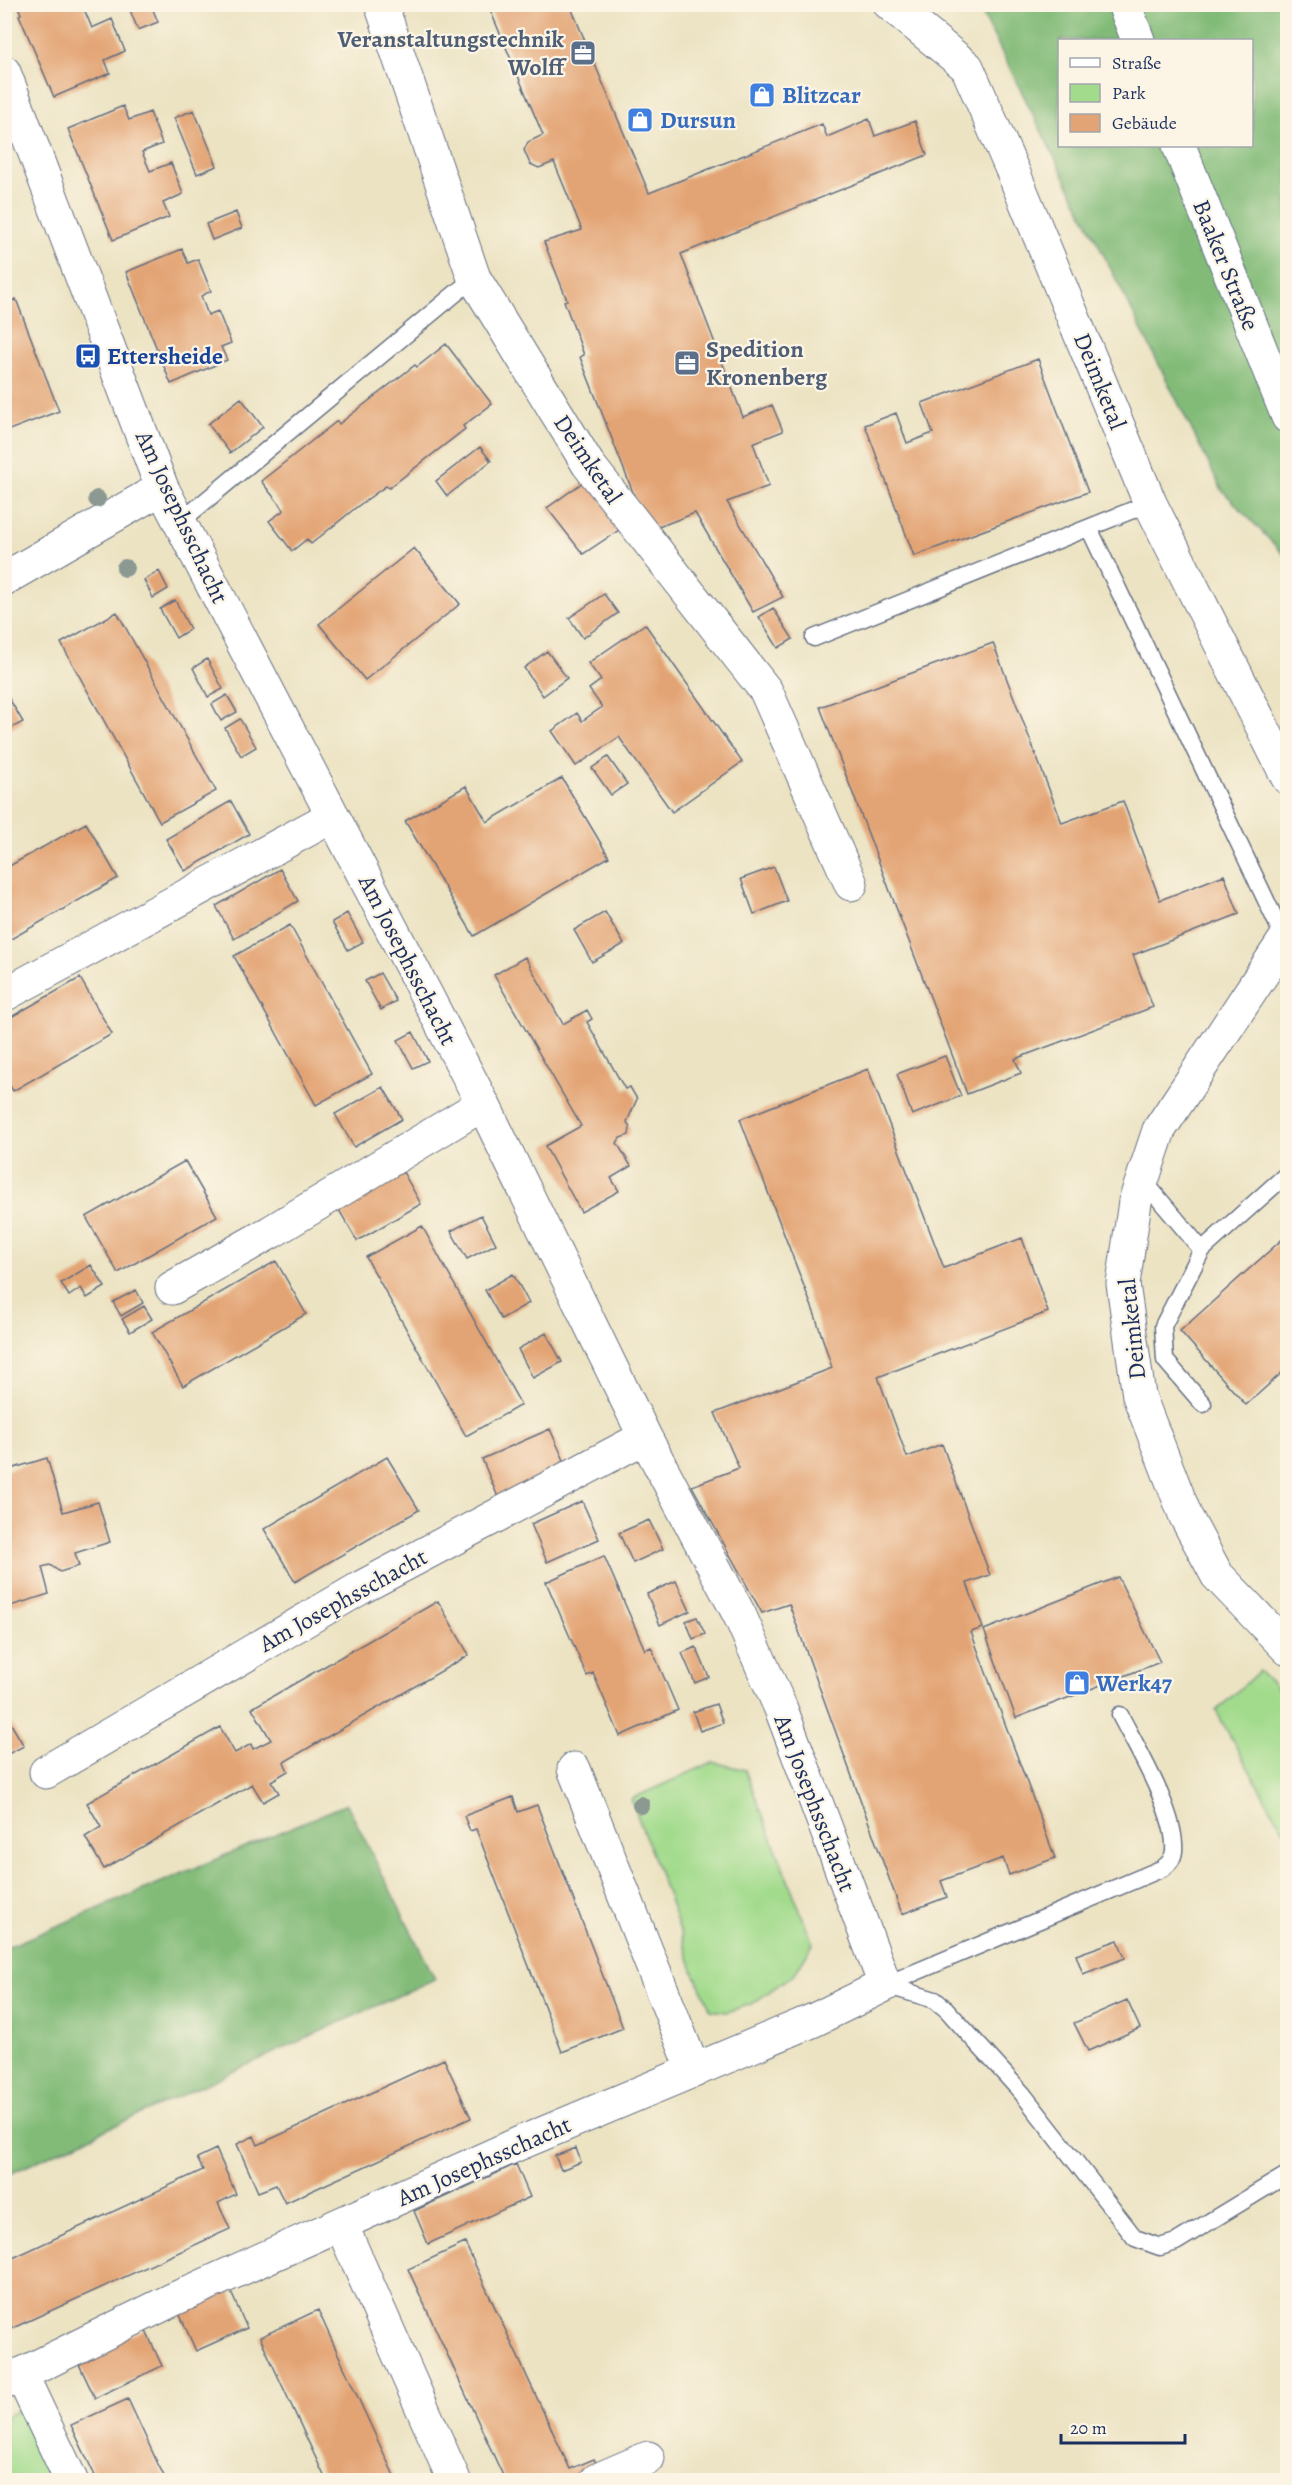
<svg xmlns="http://www.w3.org/2000/svg" width="1292" height="2485" font-family="Alegreya,serif">
<style>
.green{fill:#a3db8d;stroke:#5f8576;stroke-width:1.5}
.forest{fill:#82bb78;stroke:#4e756b;stroke-width:1.5;fill-rule:evenodd}
.building{fill:#e3a475}
.lines{fill:none;stroke-linecap:round;stroke-linejoin:round}
.lane-casing{stroke:#646e81;stroke-width:19}
.street-casing{stroke:#646e81;stroke-width:35}
.lane{stroke:#fff;stroke-width:16}
.street{stroke:#fff;stroke-width:33}
.tree{fill:#8c9892}
.labels{text-anchor:middle;dominant-baseline:central;stroke-width:4.5;stroke-linejoin:round;paint-order:stroke}
.service-label{font-size:24px;font-weight:bold;fill:#4e5e75;stroke:#fcf5e5;text-anchor:end}
.shop-label{font-size:24px;font-weight:bold;fill:#366cbe;stroke:#fcf5e5;text-anchor:start}
.street-label{font-size:24px;fill:#1b2f5e;stroke:#fcf5e5}
.transit-label{font-size:24px;font-weight:bold;fill:#164399;stroke:#fcf5e5;text-anchor:start}
</style>
<rect width="100%" height="100%" fill="#fcf5e5"/>
<filter id="ink" filterUnits="userSpaceOnUse"><feTurbulence type="fractalNoise" baseFrequency=".0167" numOctaves="2"/><feDisplacementMap in="SourceGraphic" scale="12" xChannelSelector="R" yChannelSelector="G"/><feConvolveMatrix kernelMatrix="1 2 1 2 8 2 1 2 1" color-interpolation-filters="sRGB"/></filter>
<filter id="wash" filterUnits="userSpaceOnUse"><feTurbulence type="fractalNoise" baseFrequency=".008" numOctaves="4" result="noise"/><feDisplacementMap in="SourceGraphic" scale="24" xChannelSelector="R" yChannelSelector="G"/><feGaussianBlur stdDeviation="1.35" result="paint"/><feColorMatrix in="noise" values="0 0 0 0 0 0 0 0 0 0 0 0 0 0 0 0 0 1.4 0 .05"/><feComposite in="paint" operator="in"/></filter>
<g filter="url(#wash)">
<rect width="100%" height="100%" fill="#ece3c3"/>
<path class="green" d="M1259,1671L1287,1698V1837L1216,1711Z
M713,1762L745,1770L813,1944L795,1973L752,2004L726,2012L711,2010L694,1973L672,1907L631,1799Z
M23,2407L57,2480H5V2417Z"/>
<path class="forest" d="M978,5H1287V558L1222,490ZM1060,40H1252V146H1060Z
M347,1804L435,1979L5,2176V1948Z"/>
<g id="blocks">
<path class="building" d="M17,4H93L84,9L92,28L112,19L125,51L105,60L110,73L54,97L19,15L21,14Z
M128,5H151L158,22L138,30Z
M488,5H570L649,193L822,124L827,137L869,119L875,136L915,121L927,155L681,254L743,417L772,405L783,431L753,443L769,486L727,502L783,597L753,612L695,513L648,531L580,357L584,355L564,301L567,300L544,242L582,230L554,162L539,168L530,164L524,150L528,142L543,135Z
M123,106L129,120L150,112L162,144L142,152L150,171L171,163L183,194L163,203L169,217L113,240L68,129Z
M194,110L217,166L197,174L174,118Z
M236,212L242,228L212,240L206,224Z
M182,249L188,263L198,259L211,291L201,296L208,315L218,311L231,343L221,347L227,360L171,384L126,272Z
M16,299L59,411L4,432V304Z
M446,344L492,404L463,426L465,429L389,488L386,486L358,506L311,544L307,539L292,551L269,521L284,510L261,481L337,421L339,424L415,365L417,367Z
M1038,359L1088,492L914,556L865,425L896,413L907,443L933,433L922,403Z
M241,398L263,427L230,453L208,424Z
M480,447L491,461L447,496L436,481Z
M589,478L622,528L583,554L547,508Z
M414,548L460,604L365,680L319,624Z
M159,571L168,589L153,598L144,580Z
M604,594L618,613L583,638L569,618Z
M175,600L190,629L176,638L160,609Z
M773,608L793,639L778,648L759,617Z
M117,612L216,791L160,822L61,643Z
M645,624L742,762L672,812L619,737L576,766L552,731L577,713L582,721L602,707L589,689L601,680L588,663Z
M993,643L1062,823L1123,801L1160,900L1224,875L1239,914L1133,955L1153,1007L1015,1059L1021,1073L967,1094L820,707Z
M547,651L567,678L543,696L524,668Z
M207,659L223,689L208,697L193,668Z
M4,690L23,722L4,732Z
M227,695L237,712L221,721L212,704Z
M240,719L256,747L241,756L225,728Z
M608,757L627,784L611,795L592,768Z
M562,778L609,857L474,936L405,821L466,786L487,822Z
M231,801L249,834L185,871L166,839Z
M86,823L118,878L4,943V869Z
M774,867L787,901L754,914L741,879Z
M280,869L298,901L234,939L216,906Z
M605,912L624,944L592,962L574,930Z
M347,913L363,942L348,950L332,922Z
M290,925L372,1074L316,1105L234,956Z
M525,957L563,1024L587,1010L592,1019L587,1022L625,1089L630,1087L637,1099L627,1122L630,1128L629,1135L620,1138L617,1143L631,1166L611,1178L619,1191L581,1212L545,1146L581,1126L494,975Z
M380,973L396,1001L381,1010L365,981Z
M80,978L112,1034L13,1091L4,1076V1021Z
M413,1032L428,1061L413,1068L398,1040Z
M945,1056L961,1096L912,1115L897,1074Z
M868,1069L944,1268L1022,1238L1048,1312L878,1377L907,1457L942,1444L990,1575L967,1583L983,1628L971,1632L1055,1858L1009,1875L1003,1858L941,1881L947,1897L902,1914L789,1604L762,1613L692,1486L739,1468L715,1413L832,1368L815,1315L740,1119Z
M383,1087L402,1119L354,1147L335,1114Z
M185,1161L217,1216L118,1273L86,1217Z
M403,1172L421,1204L357,1241L338,1208Z
M481,1215L496,1244L467,1259L451,1231Z
M422,1226L521,1405L466,1436L366,1257Z
M1287,1235V1368L1246,1405L1180,1331Z
M276,1261L306,1314L183,1386L152,1332Z
M91,1265L105,1287L87,1298L81,1288L69,1296L61,1283Z
M513,1274L529,1303L501,1319L485,1290Z
M136,1290L143,1303L121,1316L113,1302Z
M144,1306L152,1319L130,1332L122,1319Z
M546,1333L562,1362L533,1378L518,1349Z
M550,1429L567,1467L498,1497L482,1459Z
M387,1457L419,1510L295,1582L264,1529Z
M47,1458L63,1512L98,1502L110,1542L75,1553L79,1566L60,1572L50,1565L42,1567L49,1594L4,1608V1471Z
M582,1501L599,1539L547,1562L531,1524Z
M649,1520L663,1549L633,1563L619,1533Z
M604,1556L645,1650L651,1647L678,1710L620,1736L593,1673L587,1676L546,1582Z
M1118,1577L1160,1662L1016,1718L984,1630Z
M676,1581L690,1611L660,1625L647,1594Z
M438,1601L469,1655L284,1762L288,1771L271,1781L279,1793L263,1802L252,1784L104,1869L85,1837L101,1827L87,1803L220,1727L235,1753L251,1744L253,1749L271,1740L252,1708Z
M697,1617L705,1634L693,1639L686,1621Z
M696,1647L709,1677L695,1683L682,1653Z
M716,1704L723,1723L700,1731L693,1712Z
M4,1712L24,1746L4,1756Z
M513,1797L518,1812L537,1805L623,2028L562,2052L476,1829L470,1831L464,1816Z
M1118,1940L1125,1958L1083,1974L1076,1955Z
M1127,2000L1140,2028L1088,2051L1074,2023Z
M444,2059L471,2118L285,2203L276,2185L258,2192L237,2144L254,2136L258,2145Z
M576,2148L581,2162L561,2170L555,2156Z
M216,2149L236,2194L218,2203L230,2229L4,2332V2262L203,2170L197,2158Z
M516,2164L530,2197L428,2244L414,2211Z
M465,2243L570,2469L594,2459L602,2475L590,2480H505L408,2269Z
M230,2290L247,2328L196,2351L179,2313Z
M318,2310L348,2376L396,2480H326L275,2370L260,2337Z
M145,2329L162,2366L95,2398L77,2360Z
M128,2399L158,2464L166,2480H97L71,2425Z"/>
</g>
</g>
<g filter="url(#ink)">
<use href="#blocks" fill-opacity="0" stroke="#646e81" stroke-width="1.5"/>
<g class="lines">
<defs>
<path id="lane" d="M180,522L474,278
M1089,528L1284,938
M814,638L1150,503
M1143,1180L1202,1250L1163,1326L1165,1360L1203,1404
M1202,1250L1288,1173
M885,1985L935,2000L946,2009L1022,2093L1135,2238L1160,2247L1176,2242L1288,2174
M885,1985L1161,1869C1168,1865 1173,1860 1174,1851C1177,1815 1137,1748 1120,1715"/>
<path id="street" d="M381,4L474,278L588,464L766,691L851,884
M890,4L967,67L1014,174L1150,503L1288,778
M1124,4L1138,40
M4,72L162,488L483,1104L645,1437L740,1616L781,1709L885,1985L814,2020L518,2144L172,2300L4,2383
M1179,146L1288,417
M4,579L162,488
M1288,935L1159,1130L1135,1202L1123,1284L1139,1396L1186,1517L1217,1575L1288,1649
M4,995L333,816
M172,1288L271,1232L483,1104
M574,1769L694,2071
M46,1772L362,1587L645,1437
M341,2224L454,2480
M21,2374L71,2480
M597,2480L648,2458"/>
</defs>
<use href="#lane" class="lane-casing"/>
<use href="#street" class="street-casing"/>
<use href="#lane" class="lane"/>
<use href="#street" class="street"/>
</g>
<g class="tree">
<circle cx="97" cy="499" r="9"/>
<circle cx="125" cy="568" r="9"/>
<circle cx="641" cy="1805" r="9"/>
</g>
</g>
<defs>
<symbol id="office-square" viewBox="-11 -11 22 22"><rect x="-9" y="-9" width="18" height="18" rx="4" fill="#5c6f8a" stroke="#fcf5e5"/><path d="M-6-3h4V-5.5h4V-3h4V5H-6ZM-1-4.5V-3h2v-1.5ZM-6 0V1H6V0Z" fill="#fff"/></symbol>
<symbol id="shop-square" viewBox="-11 -11 22 22"><rect x="-9" y="-9" width="18" height="18" rx="4" fill="#3f7fe0" stroke="#fcf5e5"/><path d="M-5-2.5h2.3a2.7 3.5 0 0 1 5.4 0H5L5.5 6h-11ZM-1.5-2.5h3a1.5 2.3 0 0 0-3 0Z" fill="#fff"/></symbol>
<symbol id="bus-square" viewBox="-11 -11 22 22"><rect x="-9" y="-9" width="18" height="18" rx="4" fill="#1a4fb4" stroke="#fcf5e5"/><path d="M-5-6H5V4H4V6H2V4H-2V6H-4V4H-5ZM-3.5-4V0h7V-4ZM-3.5 1.2v1.5H-2V1.2ZM2 1.2v1.5H3.5V1.2Z" fill="#fff"/></symbol>
</defs>
<g fill-rule="evenodd">
<use href="#office-square" x="568" y="38" width="30" height="30"/>
<use href="#shop-square" x="747" y="80" width="30" height="30"/>
<use href="#shop-square" x="625" y="105" width="30" height="30"/>
<use href="#bus-square" x="73" y="341" width="30" height="30"/>
<use href="#office-square" x="672" y="348" width="30" height="30"/>
<use href="#shop-square" x="1062" y="1668" width="30" height="30"/>
</g>
<g class="labels">
<g class="service-label">
<text x="564" y="39">Veranstaltungstechnik<tspan x="564" dy="28">Wolff</tspan></text>
<text x="706" y="349" text-anchor="start">Spedition<tspan x="706" dy="28">Kronenberg</tspan></text>
</g>
<g class="shop-label">
<text x="782" y="95">Blitzcar</text>
<text x="660" y="120">Dursun</text>
<text x="1096" y="1683">Werk47</text>
</g>
<g class="street-label">
<text transform="translate(1226 265) rotate(68)">Baaker Straße</text>
<text transform="translate(1100 381) rotate(68)">Deimketal</text>
<text transform="translate(588 459) rotate(56)">Deimketal</text>
<text transform="translate(182 517) rotate(65)">Am Josephsschacht</text>
<text transform="translate(408 960) rotate(63)">Am Josephsschacht</text>
<text transform="translate(1132 1329) rotate(-96)">Deimketal</text>
<text transform="translate(343 1600) rotate(-29)">Am Josephsschacht</text>
<text transform="translate(815 1803) rotate(69)">Am Josephsschacht</text>
<text transform="translate(484 2161) rotate(-24)">Am Josephsschacht</text>
</g>
<g class="transit-label">
<text x="107" y="356">Ettersheide</text>
</g>
</g>
<rect width="1292" height="2485" fill="none" stroke="#fcf5e5" stroke-width="24"/>
<rect x="1058" y="39" width="195" height="108" fill="#fcf5e5" stroke="#a2a6af" stroke-width="1.5"/>
<rect x="1070" y="58" width="30" height="9" fill="#ffffff" stroke="#a2a6af" stroke-width="1.5"/>
<text x="1112" y="69" font-size="18" fill="#1b2f5e">Straße</text>
<rect x="1070" y="84" width="30" height="18" fill="#a3db8d" stroke="#a2a6af" stroke-width="1.5"/>
<text x="1112" y="99" font-size="18" fill="#1b2f5e">Park</text>
<rect x="1070" y="114" width="30" height="18" fill="#e3a475" stroke="#a2a6af" stroke-width="1.5"/>
<text x="1112" y="129" font-size="18" fill="#1b2f5e">Gebäude</text>
<path d="M1061 2434v9h124v-9" fill="none" stroke="#1b2f5e" stroke-width="3"/>
<text x="1070" y="2434" font-size="18" fill="#1b2f5e" stroke="#fcf5e5" stroke-width="4.5" paint-order="stroke">20 m</text>
</svg>
